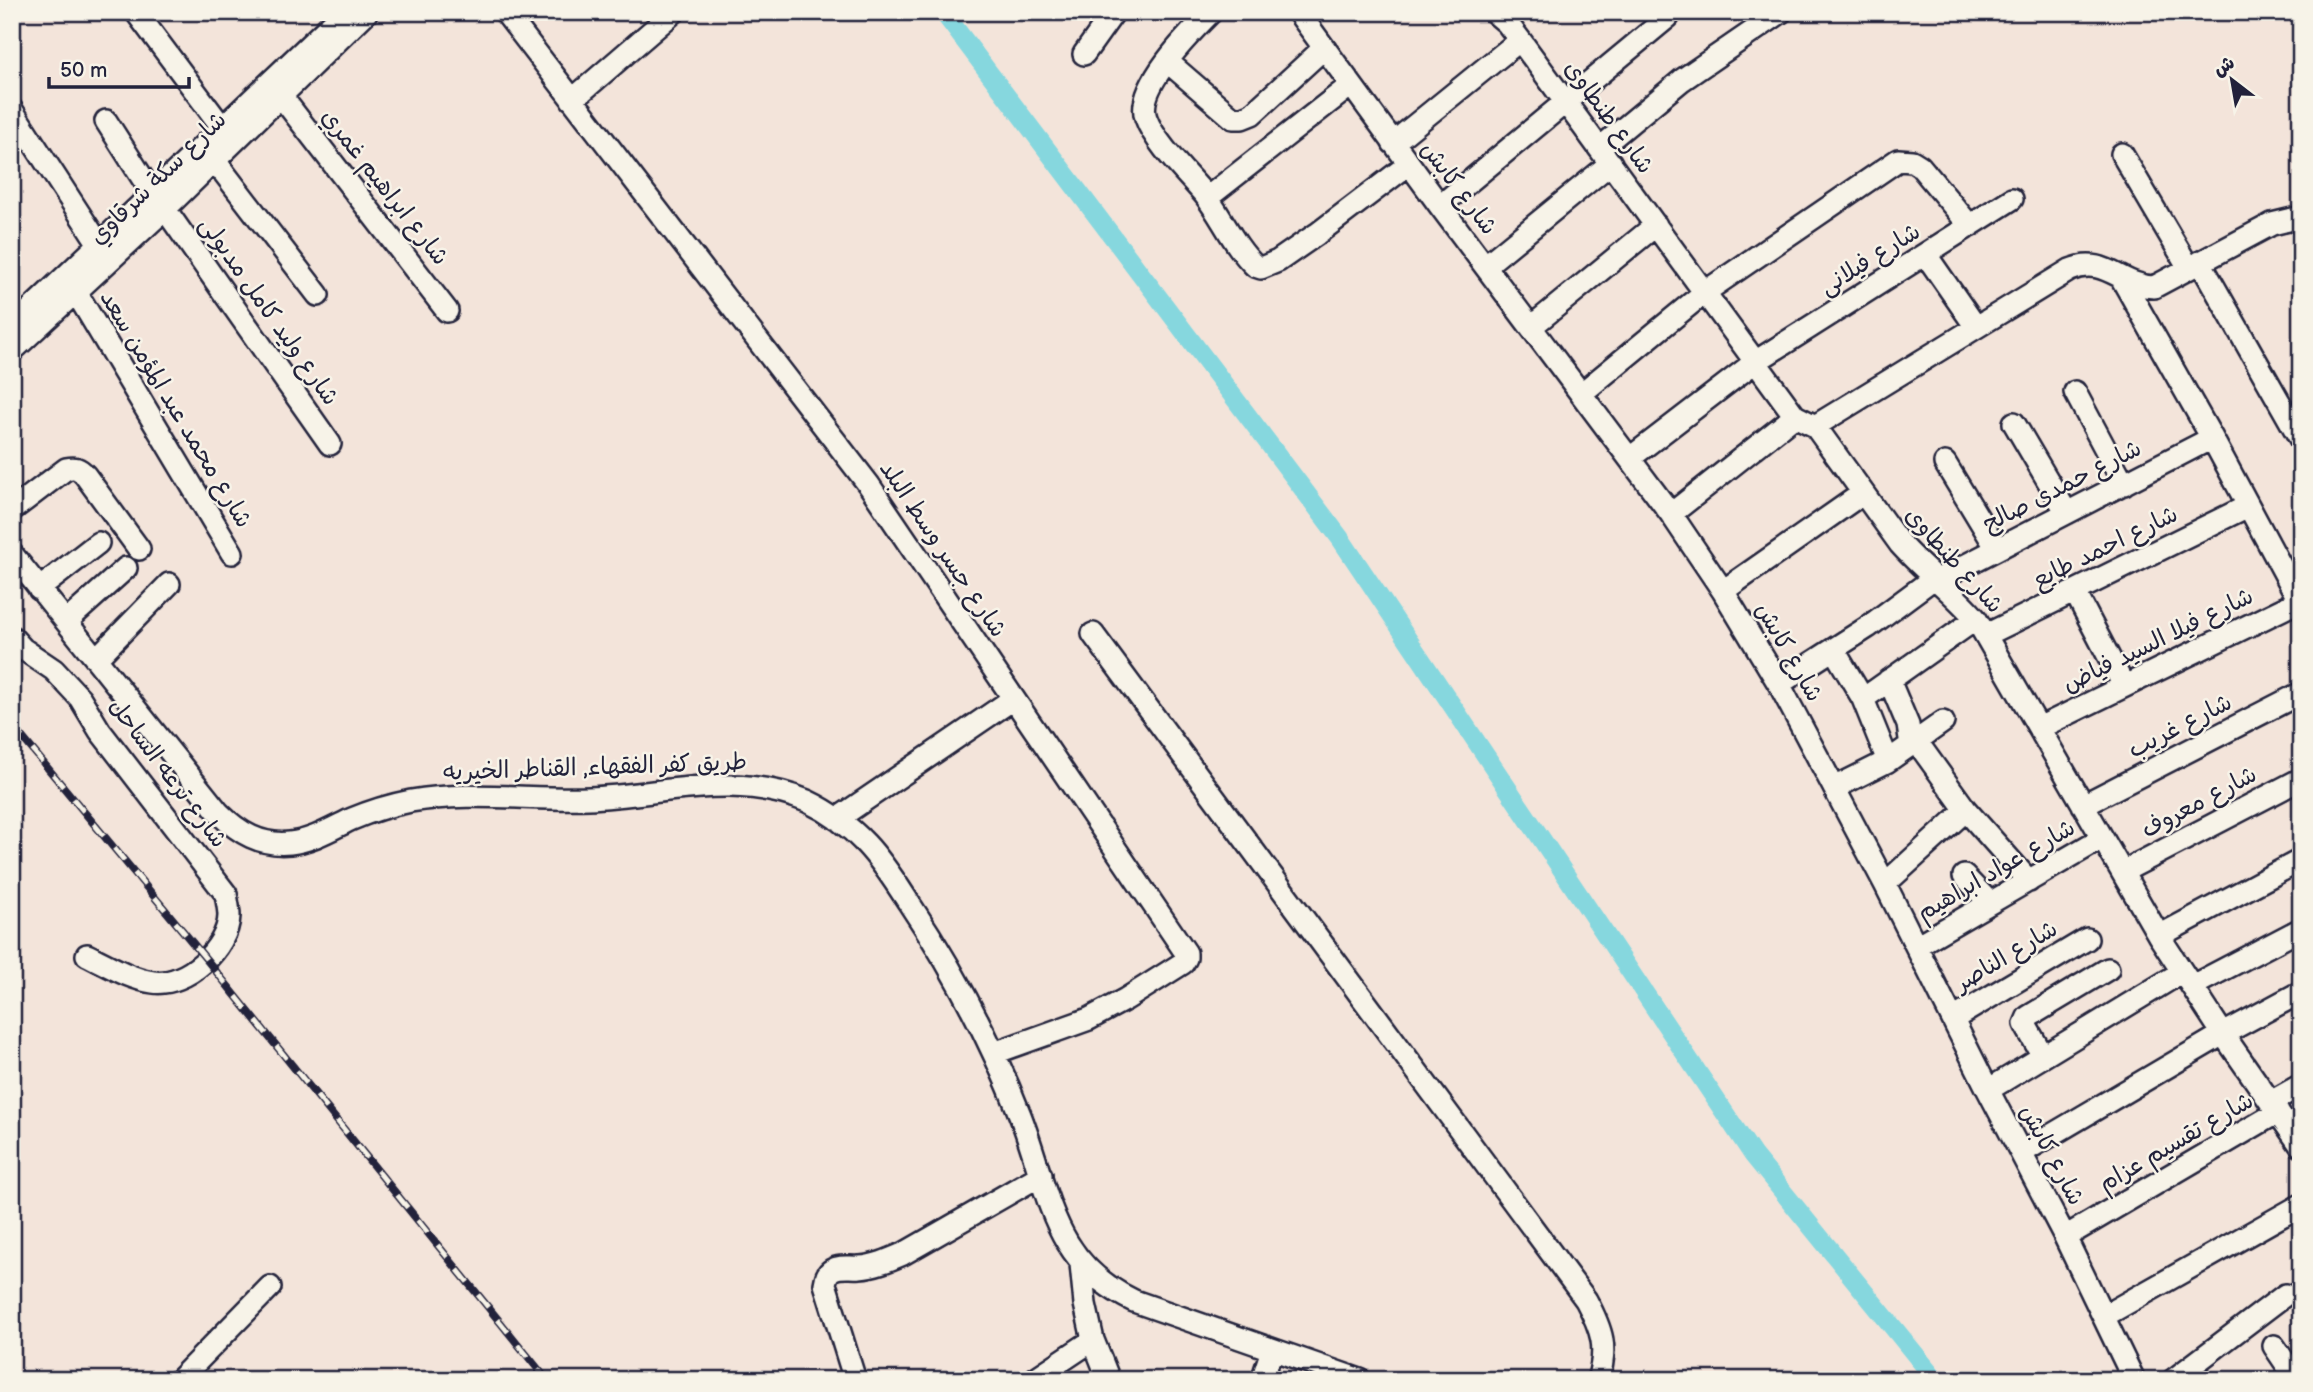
<svg xmlns="http://www.w3.org/2000/svg" width="2313" height="1392" font-family="'Balsamiq Sans','Playpen Sans Arabic',sans-serif">
<style>
.lines{fill:none;stroke-linecap:round;stroke-linejoin:round}
.canal{stroke:#86d7de;stroke-width:19}
.minor-casing{stroke:#22223b;stroke-width:26}
.minor{stroke:#f7f3e8;stroke-width:21}
.rail-casing{stroke:#22223b;stroke-width:8}
.rail{stroke:#f7f3e8;stroke-width:5;stroke-dasharray:16;stroke-linecap:butt}
.labels{text-anchor:middle;dominant-baseline:central;stroke-width:5;stroke-linejoin:round;paint-order:stroke}
.street-label{font-size:24px;fill:#22223b;stroke:#f7f3e8}
</style>
<rect width="100%" height="100%" fill="#f3e4da"/>
<filter id="ink" filterUnits="userSpaceOnUse"><feTurbulence type="fractalNoise" baseFrequency=".0143" numOctaves="2"/><feDisplacementMap in="SourceGraphic" scale="14" xChannelSelector="R" yChannelSelector="G"/><feConvolveMatrix kernelMatrix="1 2 1 2 8 2 1 2 1" color-interpolation-filters="sRGB"/></filter>
<g filter="url(#ink)">
<g class="lines">
<path class="canal" d="M943,12L1340,538L1753,1155L1936,1380"/>
<defs>
<path id="minor" d="M136,12L222,127
M505,12L869,485L1186,953V958L1183,963L1126,999L1089,1019L994,1053
M1211,12C1190,33 1135,88 1146,118C1154,142 1188,175 1205,195C1222,217 1234,246 1255,266L1261,268L1278,261L1317,234L1409,164
M1298,12L1440,206L1671,514L1723,591L1779,684L1885,884L1988,1090L2065,1237L2134,1380
M1494,12L1507,23L1520,40L1795,416L1815,426L1900,544C1924,571 1953,592 1976,619L2159,936L2223,1034L2301,1146
M1084,54L1114,12
M1168,62L1233,118H1242L1252,114L1324,48
M281,96L447,311
M572,100L674,12
M12,110L99,244
M106,121L152,193
M1393,143L1520,40
M1600,148L1682,80L1781,12
M2122,154L2189,268
M215,161L318,295
M1207,198L1351,85
M1440,206L1668,17
M165,209L330,444
M1926,255L1976,327
M2200,262L2301,440
M1485,266L1611,163
M2122,279L2212,438L2299,600
M76,292L232,553
M12,327L344,12
M1531,327L1656,225
M12,351L165,209L367,12
M2075,392L2124,484
M1582,393L1705,292L1898,160L1912,161L1920,166L1970,226
M2014,423L2067,513
M1815,426L2070,270C2105,255 2120,286 2154,287L2272,224L2301,217
M1630,458L1755,362L2012,199
M1945,463L1997,549
M12,510L66,469C75,467 79,468 85,475L139,549
M1671,514L1795,416
M12,554L219,813C239,833 261,846 290,843C312,841 333,828 352,819C371,811 391,805 411,801C469,791 530,800 589,798C663,795 735,771 807,801C828,811 850,827 866,844C883,862 896,883 909,903C954,970 991,1041 1020,1115C1050,1192 1050,1261 1134,1301L1360,1380
M1937,580L2212,438
M39,589L98,543
M1723,591L1863,493
M2075,592L2124,686
M67,621L126,568
M1093,634L1586,1300C1602,1330 1608,1347 1598,1380
M1986,635L2248,506
M12,637L23,649L54,670L80,698L100,731L226,894C227,901 229,909 229,916C228,948 186,987 153,982C130,979 108,965 87,955
M1834,650L1863,699L1888,761
M96,659L169,584
M1889,680L1908,725L1911,746
M1779,684L1868,627L1934,578
M1863,699L1976,619
M2039,728L2301,600
M1917,742L1966,810L2029,881
M1834,788L1888,761L1943,722
M2083,805L2301,693
M837,819L1013,699
M2122,872L2301,779
M1964,876L1990,903
M1885,884L1966,810
M2159,936L2301,860
M1916,946L2102,838
M2192,986L2301,929
M1953,1019L2087,939
M2043,1056L2027,1028L2025,1024L2028,1017L2108,969
M1988,1090L2182,972
M2271,1102L2301,1085
M2021,1153L2223,1034L2301,992
M2065,1237L2278,1112
M1081,1264L1085,1304L1093,1340L1109,1380
M2104,1316L2301,1205
M2274,1346L2297,1380
M179,1380L270,1287
M855,1380L825,1284C826,1278 827,1273 832,1270C840,1265 851,1268 860,1267C875,1266 889,1260 903,1254L1041,1175
M1033,1380L1093,1340
M1262,1380L1272,1350
M2173,1380L2285,1295"/>
</defs>
<use href="#minor" class="minor-casing"/>
<use href="#minor" class="minor"/>
<defs>
<path id="rail" d="M12,725L206,959L547,1380"/>
</defs>
<use href="#rail" class="rail-casing"/>
<use href="#rail" class="rail"/>
</g>
</g>
<g class="labels">
<g class="street-label">
<text transform="translate(1609 117) rotate(54)">شارع طنطاوى</text>
<text transform="translate(158 178) rotate(-44)">شارع سكة شرقاوي</text>
<text transform="translate(385 187) rotate(52)">شارع ابراهيم غمري</text>
<text transform="translate(1459 188) rotate(53)">شارع كابش</text>
<text transform="translate(1870 259) rotate(-32)">شارع فيلانى</text>
<text transform="translate(269 311) rotate(55)">شارع وليد كامل مدبولى</text>
<text transform="translate(176 409) rotate(59)">شارع محمد عبد المؤمن سعد</text>
<text transform="translate(2062 486) rotate(-27)">شارع حمدى صالح</text>
<text transform="translate(2105 547) rotate(-26)">شارع احمد طايع</text>
<text transform="translate(943 549) rotate(56)">شارع جسر وسط البلد</text>
<text transform="translate(1954 560) rotate(48)">شارع طنطاوى</text>
<text transform="translate(2158 640) rotate(-26)">شارع فيلا السيد فياض</text>
<text transform="translate(1789 652) rotate(60)">شارع كابش</text>
<text transform="translate(2180 726) rotate(-27)">شارع غريب</text>
<text transform="translate(595 767) rotate(-2)">طريق كفر الفقهاء, القناطر الخيريه</text>
<text transform="translate(168 773) rotate(53)">شارع ترعه الساحل</text>
<text transform="translate(2199 802) rotate(-28)">شارع معروف</text>
<text transform="translate(1996 870) rotate(-30)">شارع عواد ابراهيم</text>
<text transform="translate(2006 956) rotate(-31)">شارع الناصر</text>
<text transform="translate(2176 1142) rotate(-30)">شارع تقسيم عزام</text>
<text transform="translate(2052 1155) rotate(62)">شارع كابش</text>
</g>
</g>
<rect width="2313" height="1392" fill="none" stroke="#f7f3e8" stroke-width="42"/>
<rect x="21" y="21" width="2271" height="1350" fill="none" stroke="#22223b" stroke-width="2.5" filter="url(#ink)"/>
<g transform="translate(2232 80) rotate(329)" stroke="#f7f3e8" stroke-width="5" paint-order="stroke">
<path d="M0-5L12 26L0 18L-12 26Z" fill="#22223b"/>
<text y="-10" font-size="19" font-weight="bold" text-anchor="middle" fill="#22223b">ش</text>
</g>
<path d="M49 77v10h140v-10" fill="none" stroke="#22223b" stroke-width="3.5"/>
<text x="60" y="77" font-size="21" fill="#22223b" stroke="#f7f3e8" stroke-width="5" paint-order="stroke">50 m</text>
</svg>
